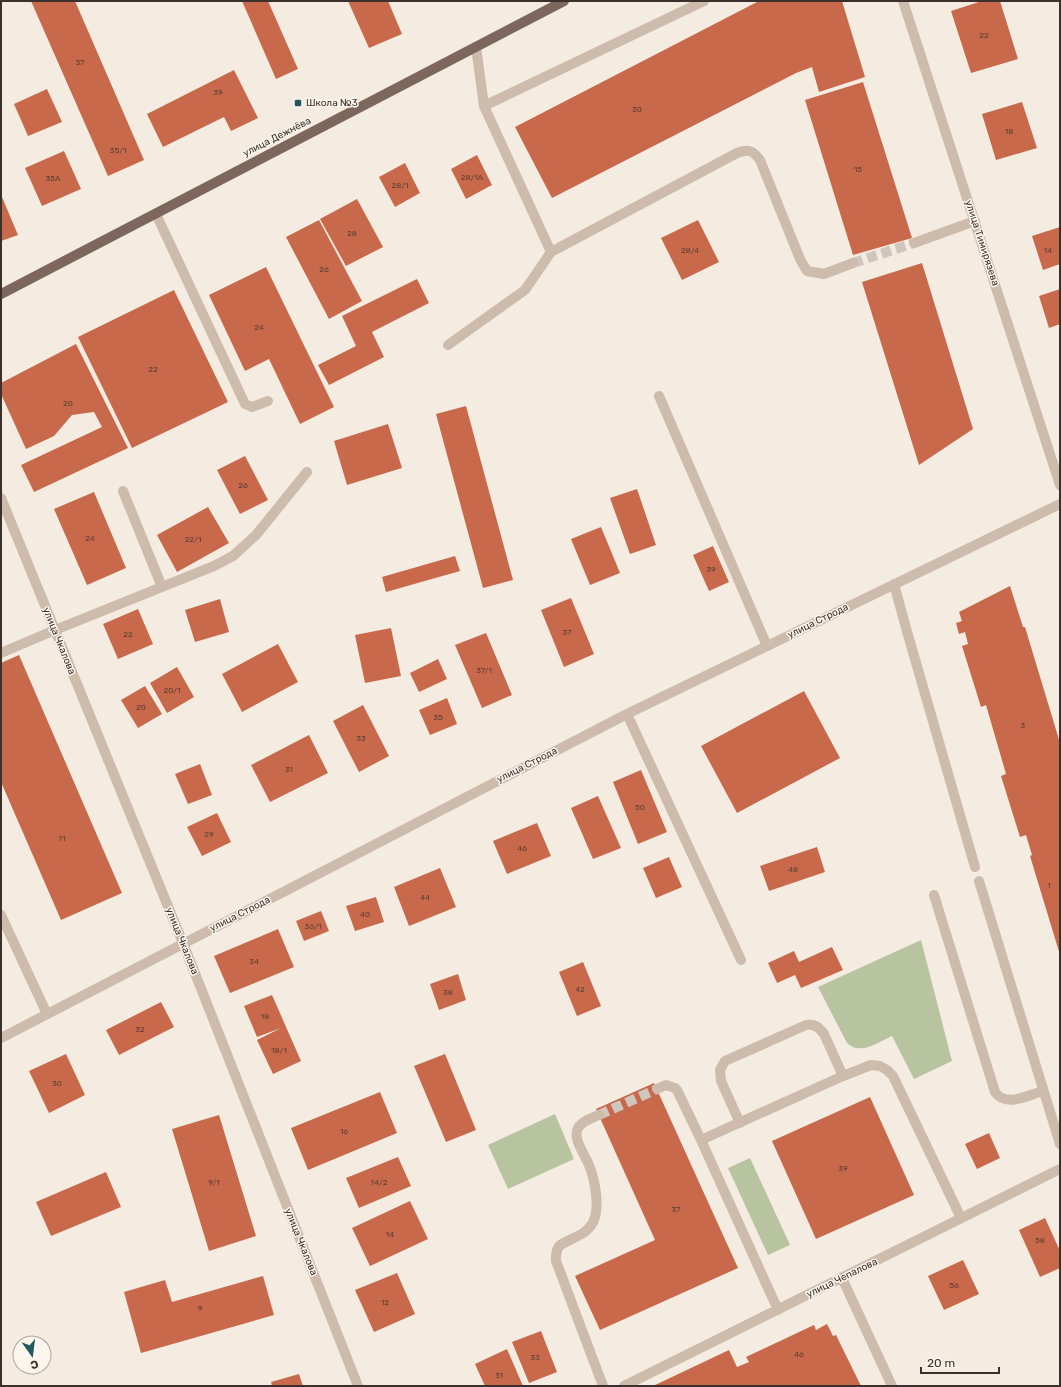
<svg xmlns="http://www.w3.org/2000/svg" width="1061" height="1387" font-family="Rubik,sans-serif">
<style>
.green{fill:#b8c4a0}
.building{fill:#c8694b}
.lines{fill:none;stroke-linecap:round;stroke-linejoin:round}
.minor-tunnel{stroke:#cfc6bd;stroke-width:10;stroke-dasharray:10 5;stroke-linecap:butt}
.minor{stroke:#cdbbac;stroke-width:10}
.major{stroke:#7d675c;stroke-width:10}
.poi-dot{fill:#1f5a5e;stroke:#fbf5ee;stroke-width:1.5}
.labels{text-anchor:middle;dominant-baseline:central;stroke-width:3;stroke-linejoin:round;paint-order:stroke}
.number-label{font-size:8px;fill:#5e3e33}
.poi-label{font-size:10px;fill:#3b302b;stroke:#fbf5ee;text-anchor:start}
.street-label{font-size:10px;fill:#3b302b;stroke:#fbf5ee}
</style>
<rect width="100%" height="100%" fill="#f4ebe1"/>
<path class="green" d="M921,940L952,1061L914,1079L892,1036C878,1042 861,1056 847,1043L818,987Z
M555,1114L574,1159L508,1189L488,1145Z
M750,1158L790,1245L768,1255L728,1168Z"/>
<path class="building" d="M31,1H75L144,160L108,176Z
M242,1H268L298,69L276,79Z
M348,1H388L402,34L369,48Z
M759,1H842L865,77L819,92L812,67L796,73L552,198L515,127Z
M982,1H1000L1018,59L971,73L951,11Z
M234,70L258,118L231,131L224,117L163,147L147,114Z
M863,82L912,238L853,255L805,100Z
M47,89L62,122L28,136L14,104Z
M1022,102L1037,148L996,160L982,114Z
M64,151L81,189L42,206L25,168Z
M477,155L492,185L466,199L451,169Z
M405,163L420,193L395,207L379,177Z
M2,197L18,235L1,241V198Z
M357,199L383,247L346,266L320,219Z
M319,220L362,301L329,319L286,237Z
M698,220L719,262L682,280L661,238Z
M1060,227V264L1043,270L1032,236Z
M922,263L973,429L919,465L862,282Z
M266,267L334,407L300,424L269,359L245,371L209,295Z
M417,279L429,303L372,332L384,357L329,385L318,365L356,346L342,316Z
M1060,289V324L1049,328L1039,296Z
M174,290L228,402L132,448L78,337Z
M76,344L128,448L34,492L21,465L102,427L94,412L72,415L54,436L26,449L1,394V383Z
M466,406L513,580L483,588L436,414Z
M388,424L402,468L347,485L334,441Z
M245,456L268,500L240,514L217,470Z
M637,489L656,545L630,554L610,498Z
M94,492L126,568L87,585L54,509Z
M208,507L229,543L177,572L157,535Z
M601,527L620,573L590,585L571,539Z
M713,546L729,582L709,591L693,555Z
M455,556L460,571L386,592L382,577Z
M1010,586L1023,627H1025L1060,743V955L1030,856L1032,855L1026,835L1020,837L1001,776L1006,774L986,705L981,707L962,646L968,644L965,632L959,634L956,623L962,621L959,612Z
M571,598L594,654L564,667L541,610Z
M220,599L229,632L195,642L185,610Z
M138,609L153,644L118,659L103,624Z
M391,628L401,676L365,683L355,635Z
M486,633L512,695L482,708L455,645Z
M278,644L298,682L242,712L222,674Z
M19,655L122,893L61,920L1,782V663Z
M438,659L447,679L419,692L410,673Z
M177,667L194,697L167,713L150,683Z
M145,686L162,714L138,728L121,700Z
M804,691L840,758L737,813L701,746Z
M447,698L457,724L430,735L419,710Z
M363,705L389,756L359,772L333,721Z
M309,735L328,773L270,802L251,765Z
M200,764L212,795L188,804L175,774Z
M641,770L667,832L638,844L613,782Z
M598,796L621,848L593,859L571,808Z
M217,813L231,842L202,856L187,827Z
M537,823L551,856L507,874L493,841Z
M817,847L825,872L769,891L760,866Z
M669,857L682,887L656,898L643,868Z
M440,868L456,907L409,926L394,887Z
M376,897L384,922L355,931L346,906Z
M321,911L329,931L304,941L296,921Z
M278,929L294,967L230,993L214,956Z
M832,947L843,970L801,988L795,975L777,983L768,963L794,951L799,962Z
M583,962L601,1006L577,1016L559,972Z
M458,974L466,1000L439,1010L430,984Z
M272,995L301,1061L273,1074L257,1040L281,1028L257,1037L244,1006Z
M161,1002L174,1027L119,1055L106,1030Z
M66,1054L85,1095L49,1113L29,1071Z
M445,1054L476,1130L446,1142L414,1066Z
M654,1083L738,1268L600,1330L575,1276L655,1240L596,1109Z
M380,1092L397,1133L308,1170L291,1128Z
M870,1097L914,1195L816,1239L772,1141Z
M219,1115L256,1236L209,1251L172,1129Z
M989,1133L1000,1158L977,1169L965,1144Z
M398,1157L411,1186L359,1208L346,1178Z
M106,1172L121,1207L51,1236L36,1202Z
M410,1201L428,1239L370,1266L352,1228Z
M1045,1218L1060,1251V1268L1040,1277L1019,1230Z
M963,1260L979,1294L944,1310L928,1276Z
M397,1273L415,1314L374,1332L355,1290Z
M263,1276L274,1315L141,1353L124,1292L165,1280L172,1302Z
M827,1324L833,1336L836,1335L861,1386H653L729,1350L737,1367L749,1362L746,1357L814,1325L816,1330Z
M541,1331L557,1372L529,1383L512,1342Z
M507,1349L523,1386H485L475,1364Z
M299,1374L303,1386H272L271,1382Z"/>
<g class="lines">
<path class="minor-tunnel" d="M853,263L914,243
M599,1115L657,1089"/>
<path class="minor" d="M903,1L1060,485
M476,47L484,106L551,252L737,153C748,149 753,150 760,160L800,259L807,271L824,274L853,263
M484,106L704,1
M156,214L245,404L252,407L268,401
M914,243L975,221
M448,345L525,290L551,252
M659,396L767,646
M123,491L162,587
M1,498L183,943L358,1386
M894,584L906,628L975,867
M1,653L55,630L214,566L233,556L256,535L307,472
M627,714L741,960
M979,881L1060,1144
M934,895L995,1092C1006,1108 1028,1095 1043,1091
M1,915L47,1014
M1,1038L627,714L1060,504
M657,1089L666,1085L675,1088L677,1090L701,1140
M599,1115C592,1118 582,1121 578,1128C572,1138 585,1155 589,1165C595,1180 601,1210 592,1224C585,1236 570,1238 559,1246C556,1251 556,1255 556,1261L603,1386
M740,1123L721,1081L720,1070L725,1061L806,1025C815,1024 819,1027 824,1034L843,1076
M842,1278L892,1386
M778,1310L701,1140L843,1076L871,1065L880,1066L887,1070L893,1076L961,1218
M624,1386L1060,1169"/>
<path class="major" d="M1,294L564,1"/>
</g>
<rect class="poi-dot" x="294" y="99" width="8" height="8" rx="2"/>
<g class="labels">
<g class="number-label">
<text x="984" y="35">22</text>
<text x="80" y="62">37</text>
<text x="218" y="92">39</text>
<text x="637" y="109">30</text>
<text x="1009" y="131">18</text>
<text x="118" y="150">35/1</text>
<text x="858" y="169">15</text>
<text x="472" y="177">28/1А</text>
<text x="53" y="178">35А</text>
<text x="400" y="185">28/1</text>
<text x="352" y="233">28</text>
<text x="690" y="250">28/4</text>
<text x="1048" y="250">14</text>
<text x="324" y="269">26</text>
<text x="259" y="327">24</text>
<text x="153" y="369">22</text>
<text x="68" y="403">20</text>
<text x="243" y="485">26</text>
<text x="90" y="538">24</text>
<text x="193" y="539">22/1</text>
<text x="711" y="569">39</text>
<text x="567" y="632">37</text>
<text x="128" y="634">22</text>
<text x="484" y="670">37/1</text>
<text x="172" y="690">20/1</text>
<text x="141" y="707">20</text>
<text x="438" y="717">35</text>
<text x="1023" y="725">3</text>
<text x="361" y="738">33</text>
<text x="289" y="769">31</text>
<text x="640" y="807">50</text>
<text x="209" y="834">29</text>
<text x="62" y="838">11</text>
<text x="522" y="848">46</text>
<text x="793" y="869">48</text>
<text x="1049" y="885">1</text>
<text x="425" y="897">44</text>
<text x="365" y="914">40</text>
<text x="313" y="926">36/1</text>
<text x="254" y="961">34</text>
<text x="580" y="989">42</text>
<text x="448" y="992">38</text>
<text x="265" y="1016">18</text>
<text x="140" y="1029">32</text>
<text x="279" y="1050">18/1</text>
<text x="57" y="1083">30</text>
<text x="344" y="1131">16</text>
<text x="843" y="1168">39</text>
<text x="214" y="1182">9/1</text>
<text x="379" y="1182">14/2</text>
<text x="676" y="1209">37</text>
<text x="390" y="1234">14</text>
<text x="1040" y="1240">58</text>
<text x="954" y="1285">56</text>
<text x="385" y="1302">12</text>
<text x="200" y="1308">9</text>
<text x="799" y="1354">46</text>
<text x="535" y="1357">33</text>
<text x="499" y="1375">31</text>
</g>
<g class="poi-label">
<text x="306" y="103">Школа №3</text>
</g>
<g class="street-label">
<text transform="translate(277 137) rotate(-27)">улица Дежнёва</text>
<text transform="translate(982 243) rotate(72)">улица Тимирязева</text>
<text transform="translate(818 621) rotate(-26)">улица Строда</text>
<text transform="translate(59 641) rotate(68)">улица Чкалова</text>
<text transform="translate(527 765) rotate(-27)">улица Строда</text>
<text transform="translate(240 914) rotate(-27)">улица Строда</text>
<text transform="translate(182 941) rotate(68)">улица Чкалова</text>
<text transform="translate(301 1242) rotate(68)">улица Чкалова</text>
<text transform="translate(842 1278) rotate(-26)">улица Чепалова</text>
</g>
</g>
<rect width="1061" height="1387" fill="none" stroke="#3b302b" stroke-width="4"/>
<g transform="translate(32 1355) rotate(166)"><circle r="19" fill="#fbf5ee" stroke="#aea6a0"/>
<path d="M0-3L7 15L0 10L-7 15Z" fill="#1f5a5e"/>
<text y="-6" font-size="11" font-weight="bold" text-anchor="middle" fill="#3b302b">С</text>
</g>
<path d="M921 1367v6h78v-6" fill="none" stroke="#3b302b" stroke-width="2"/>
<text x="927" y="1367" font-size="12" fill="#3b302b" stroke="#fbf5ee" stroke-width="3" paint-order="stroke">20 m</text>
</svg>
